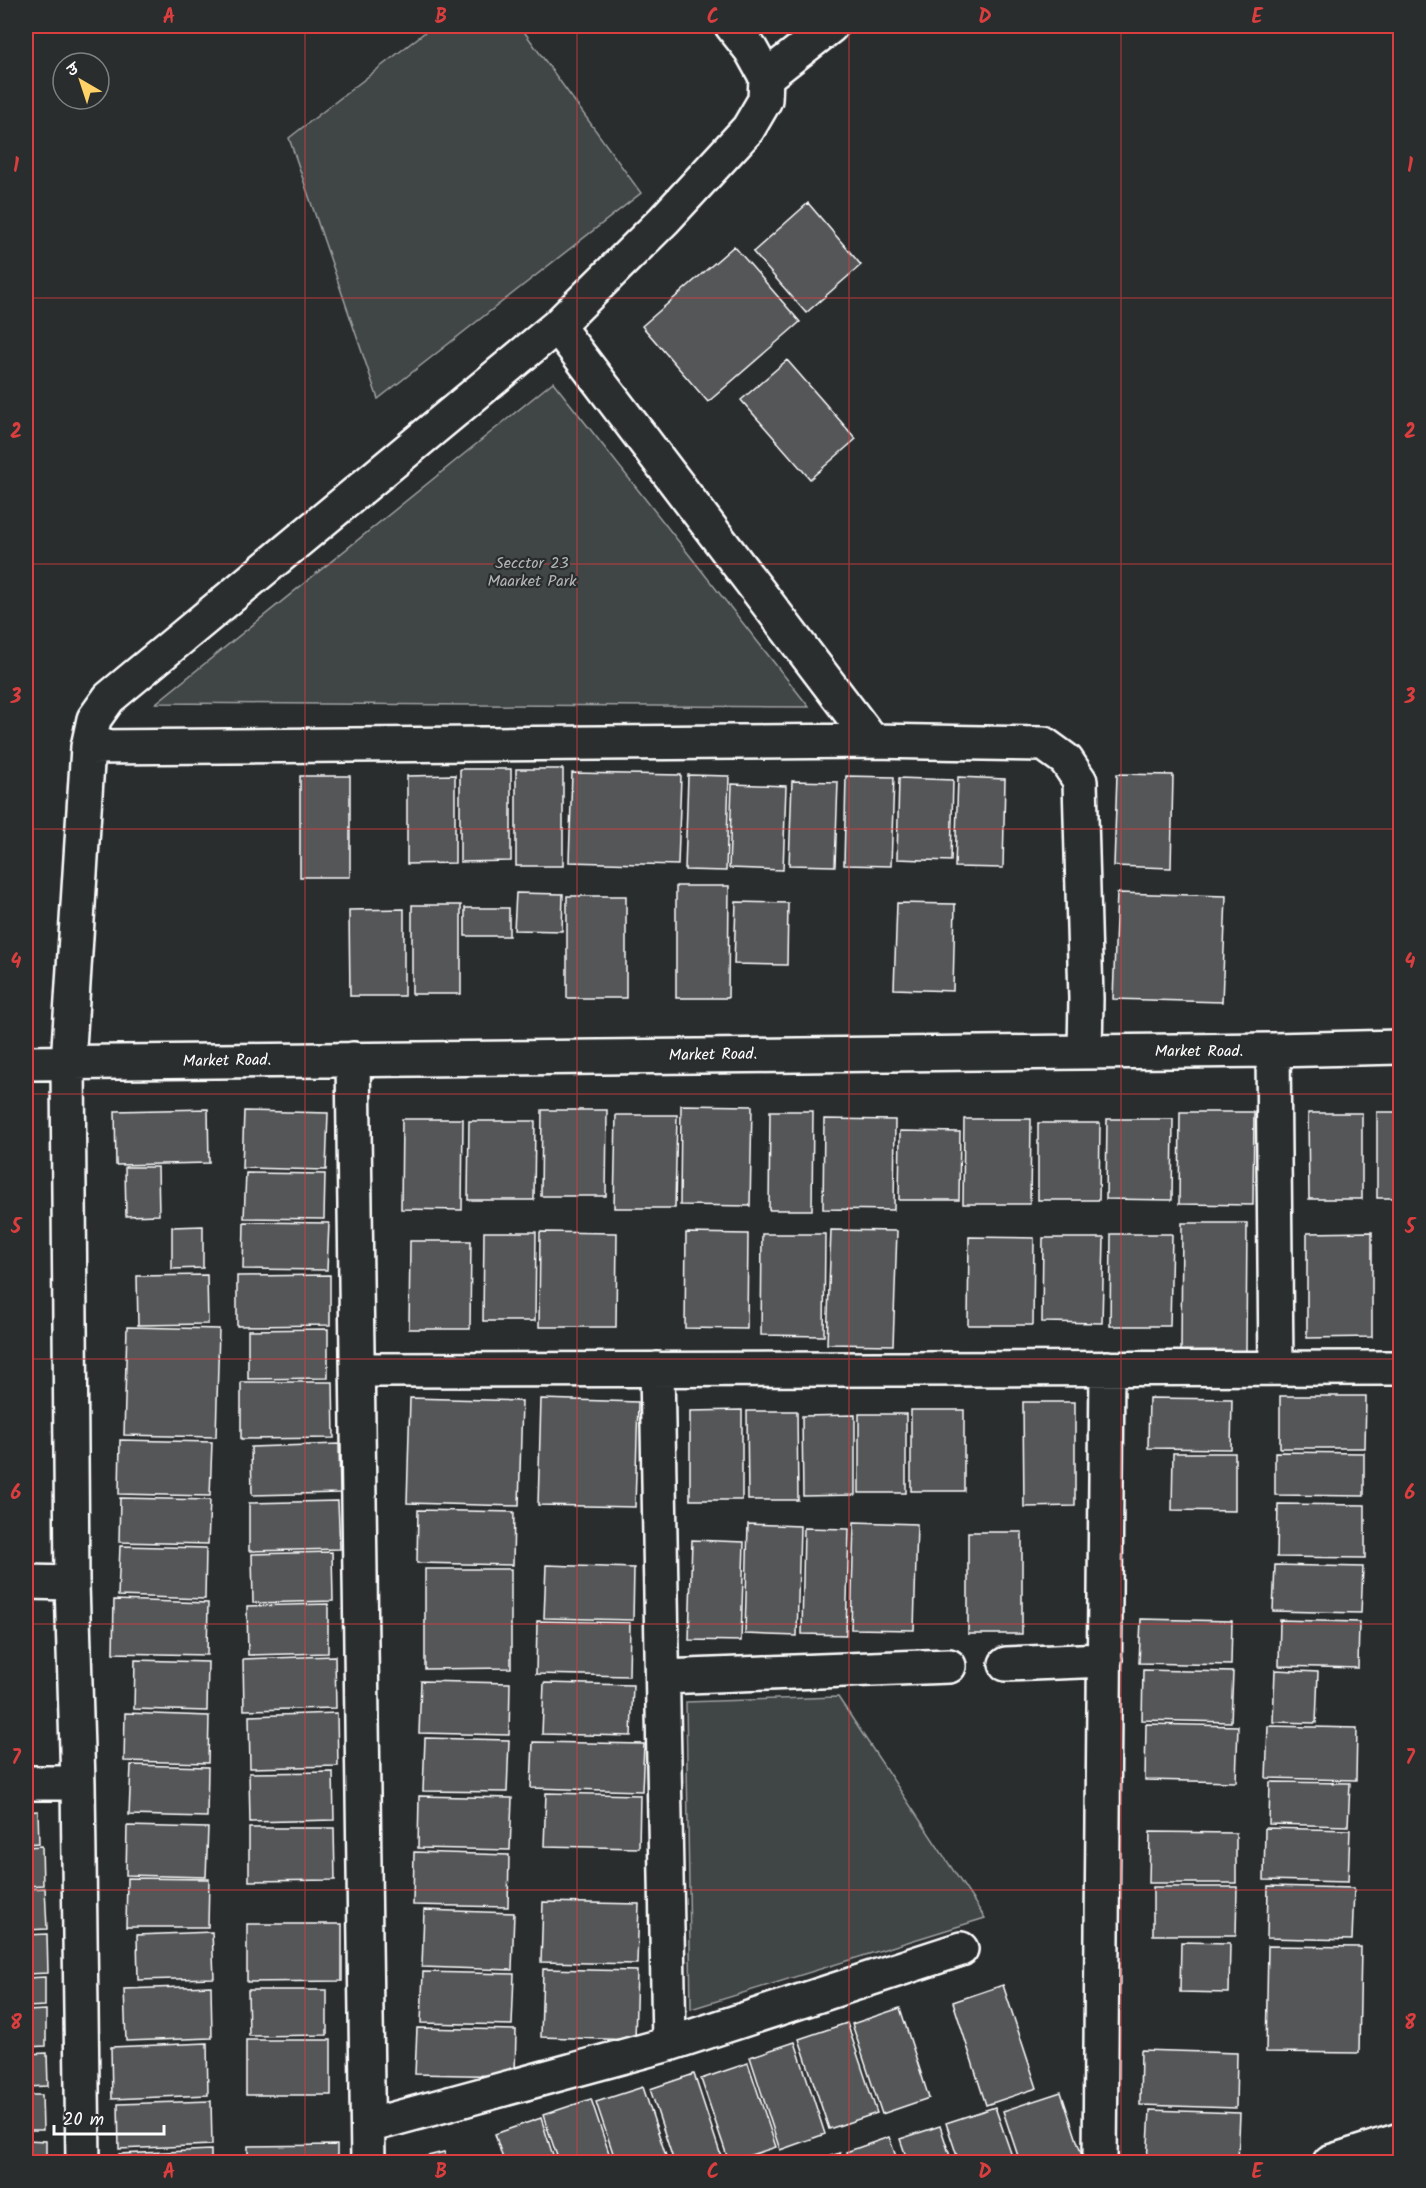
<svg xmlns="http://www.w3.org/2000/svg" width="1426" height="2188" font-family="Kalam,'Playpen Sans Deva',sans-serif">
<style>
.green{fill:#414445;stroke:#a0a2a2;stroke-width:1.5}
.building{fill:#555758;stroke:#fff;stroke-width:1.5}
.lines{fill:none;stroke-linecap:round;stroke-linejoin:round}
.minor-casing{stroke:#fff;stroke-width:38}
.minor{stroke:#2a2d2e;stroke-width:33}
.grid{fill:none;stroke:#da3e3e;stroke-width:1.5;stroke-opacity:0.55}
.labels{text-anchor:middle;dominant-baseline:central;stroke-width:4.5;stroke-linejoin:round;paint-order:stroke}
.park-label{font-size:16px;fill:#b3b4b5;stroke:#2a2d2e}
.street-label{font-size:16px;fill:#fff;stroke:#2a2d2e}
.neatline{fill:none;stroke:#da3e3e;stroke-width:2}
.grid-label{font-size:20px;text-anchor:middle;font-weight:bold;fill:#da3e3e}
</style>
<rect width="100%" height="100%" fill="#2a2d2e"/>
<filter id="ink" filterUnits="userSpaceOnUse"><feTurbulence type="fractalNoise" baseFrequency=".0167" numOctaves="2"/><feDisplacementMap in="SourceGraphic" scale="12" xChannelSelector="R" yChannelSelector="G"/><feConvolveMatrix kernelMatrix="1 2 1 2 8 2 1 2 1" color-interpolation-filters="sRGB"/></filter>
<g filter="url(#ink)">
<path class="green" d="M433,26H520L641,193L378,399L289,138Z
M553,382L809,707L156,703Z
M838,1697L985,1918L691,2009L686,1702Z"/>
<path class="building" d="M808,203L861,265L806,313L753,252Z
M734,246L800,322L708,402L642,326Z
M787,360L856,439L810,479L741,400Z
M460,769H511V861L460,862Z
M516,769H563V866H516Z
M572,773L681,775L678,865L569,862Z
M1117,774L1173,775L1171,868L1114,866Z
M455,775V863L407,864V776Z
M688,775L729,776L726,871L685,870Z
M300,776H350V877H300Z
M846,776L894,777L891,866L844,865Z
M958,777L1005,779L1003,868L955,867Z
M899,778L953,780L951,861L897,859Z
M792,781L838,782L835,866L789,865Z
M732,784L786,786L783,870L729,868Z
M676,886H729L728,998H676Z
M516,893L563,894L562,931L514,930Z
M1117,893L1226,896L1222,1002L1113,999Z
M567,896H626V998H567Z
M736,902L788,903L787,965L734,964Z
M897,903L955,904L953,991L894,989Z
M412,905H461V994H412Z
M465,908H509V936H465Z
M404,909V996H350L349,910Z
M681,1105L752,1106L750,1206L680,1205Z
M208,1109L209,1163L116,1165L115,1111Z
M542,1110H607L606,1196H541Z
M244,1111L328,1113L326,1170L242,1168Z
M770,1111H813L812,1210H769Z
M1180,1112H1254L1253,1205L1179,1204Z
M1377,1112H1400V1198H1377Z
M1308,1113H1362V1199H1309Z
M616,1115H677L675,1208H614Z
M402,1119H463L462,1210L401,1209Z
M824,1119L895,1120L894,1210L823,1209Z
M964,1119H1031L1030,1204H963Z
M1107,1119H1173L1172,1200L1106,1199Z
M469,1121H535L534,1200H468Z
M1038,1123H1100L1099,1200H1038Z
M900,1131L960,1132L959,1200H899Z
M125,1167H158L159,1215L126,1216Z
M246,1173L325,1174L324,1219L244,1218Z
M244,1222L329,1223L327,1270L243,1269Z
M1182,1223H1247L1246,1352H1181Z
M203,1226V1268L172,1269V1227Z
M831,1230L897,1231L893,1345L827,1344Z
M484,1232H536L535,1321H483Z
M540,1232L617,1233L616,1327H539Z
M1372,1232V1337L1307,1338V1233Z
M686,1233L748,1234L747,1329L685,1328Z
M762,1234H825L824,1336L761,1335Z
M1111,1234H1172L1170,1326H1110Z
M969,1237L1034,1238L1033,1325H968Z
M1043,1238H1104L1102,1323L1042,1322Z
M410,1241H471L470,1329H409Z
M207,1275L208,1324L138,1325L137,1276Z
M330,1275V1325L237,1326V1276Z
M127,1327L219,1329L216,1437L124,1435Z
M328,1329V1378L248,1379V1330Z
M241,1382H333L334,1438L241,1439Z
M1280,1396H1366L1365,1448H1280Z
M410,1398L522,1401L519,1506L407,1503Z
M1149,1398L1232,1399L1231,1449L1148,1448Z
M541,1399L638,1402L635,1507L538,1505Z
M1023,1402H1075V1506L1024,1507Z
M742,1410V1500H690V1411Z
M911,1410H964V1491H911Z
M747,1411H797L798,1500H748Z
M859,1414H906V1493H859Z
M855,1415V1495L803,1496L802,1416Z
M120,1440L212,1442L210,1496L119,1494Z
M339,1444L340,1493L252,1495L251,1447Z
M1275,1452L1364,1453V1496L1275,1495Z
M1173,1453H1235V1511L1172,1510Z
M120,1498L210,1500L208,1544L119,1542Z
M338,1501L340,1549L249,1551V1503Z
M1278,1504L1365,1505V1558L1277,1557Z
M418,1510L514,1512L513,1565L417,1563Z
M854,1522L917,1524L914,1630L851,1629Z
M748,1524L800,1526L797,1636L745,1634Z
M804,1528L849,1529L846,1635L802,1634Z
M968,1532H1022V1634H968Z
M692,1540L744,1542L741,1641L689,1640Z
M120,1546L206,1548L205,1599L118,1596Z
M332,1552L333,1601L253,1603L252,1554Z
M546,1565L634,1568L633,1620L544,1618Z
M1275,1565L1363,1567L1361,1613L1273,1611Z
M425,1569H511V1668L425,1669Z
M114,1600L208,1603L207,1655L113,1653Z
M328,1604V1653L248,1655L247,1606Z
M1141,1619L1232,1621L1231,1665L1139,1663Z
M1280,1620L1359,1622L1358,1668L1279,1666Z
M537,1621L630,1623L629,1676L536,1674Z
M335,1656L336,1708L244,1710L243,1659Z
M135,1660L208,1662L207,1711L134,1709Z
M1143,1670L1233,1672L1231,1722L1142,1720Z
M1275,1670L1318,1672L1316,1723L1273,1722Z
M421,1681L510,1683L509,1735L419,1733Z
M544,1683L633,1685L631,1736L542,1734Z
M125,1713L209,1716L208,1763L124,1761Z
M337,1713L338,1766L250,1768L249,1716Z
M1146,1724L1238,1726L1236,1782L1145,1780Z
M1268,1726L1357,1728L1356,1780L1266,1778Z
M425,1738L509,1740L507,1792L423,1791Z
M533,1742L644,1744L642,1791L531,1788Z
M131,1765L208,1767L207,1817L129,1815Z
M333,1772L334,1820L250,1822L249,1773Z
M1270,1782L1350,1783L1348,1826L1269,1824Z
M546,1793L640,1795L639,1848L544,1846Z
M419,1796L512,1798L510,1850L418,1848Z
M38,1811L39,1843L26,1844V1812Z
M127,1826L208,1828L206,1877L126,1875Z
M249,1828H334L335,1880L249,1881Z
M1265,1828L1350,1830L1348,1882L1264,1880Z
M1150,1832L1236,1833V1883H1149Z
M42,1846L43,1885L26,1886V1847Z
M414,1852L509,1855L508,1907L413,1905Z
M127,1878L209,1879L208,1927H126Z
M1268,1886L1354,1888L1352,1940L1267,1938Z
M1153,1887H1237L1236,1935H1153Z
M45,1888L47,1929L26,1930V1889Z
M543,1902L639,1904L637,1964L541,1962Z
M424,1910L514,1913L512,1970L422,1967Z
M247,1924H342V1981L247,1982Z
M212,1932L214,1978L138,1980L137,1935Z
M47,1934L48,1973L26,1974V1935Z
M1181,1942L1230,1943L1229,1993L1180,1992Z
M1268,1946L1361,1947L1359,2053L1266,2052Z
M543,1969L637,1971L635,2040L541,2037Z
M423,1972L514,1974L512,2025L421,2023Z
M45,1977V2006L26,2007V1978Z
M1003,1985L1037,2088L986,2105L953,2002Z
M211,1986L212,2038L126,2041L124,1989Z
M248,1990H327V2035L249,2036Z
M900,2008L929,2098L882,2114L852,2024Z
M46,2010V2046L26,2047V2011Z
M847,2023L877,2113L829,2129L799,2039Z
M417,2028L516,2030L515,2076L415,2074Z
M246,2040H331V2095H246Z
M795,2042L825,2134L780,2150L750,2057Z
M207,2043L208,2095L112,2099L111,2047Z
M1141,2050L1237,2053L1236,2108L1140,2105Z
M47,2053L48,2086L26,2087V2054Z
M748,2063L776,2147L729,2162L701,2079Z
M694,2074L723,2162H674L650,2089Z
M643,2087L668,2162H616L596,2102Z
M1061,2092L1084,2162H1020L1003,2111Z
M26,2095H42L43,2130H26Z
M591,2099L612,2162H559L543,2115Z
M211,2101L212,2145L119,2149L118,2104Z
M995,2107L1014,2162H959L946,2123Z
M1150,2110L1240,2113L1238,2162H1147Z
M541,2118L555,2162H504L495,2134Z
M940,2126L952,2162H908L900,2139Z
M889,2137L898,2162H849L846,2152Z
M26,2140L46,2141V2162H26Z
M337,2145V2162H248V2146Z
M211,2150V2162H119V2154Z
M444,2152L448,2162H404Z
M840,2153L843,2162H812Z"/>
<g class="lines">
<defs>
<path id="minor" d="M766,77L831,26
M557,326L872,741
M88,747L872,741L1044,744L1066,760L1080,781L1086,999L1085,1051
M1273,1050L1276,1368
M353,1059L368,2162
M26,1063L1273,1050L1400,1047
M657,1369L669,2044
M358,1370L1400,1368
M26,1582L72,1583
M1006,1664L1105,1660
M663,1677L949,1666
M26,1783H78
M368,2126L669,2044L961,1949
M83,2162L78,1783L72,1583L68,1063L88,747L94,719L109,698L557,326L664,220L748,129L765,100L766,77L751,50L732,26
M1100,2162L1107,1368
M1330,2162L1400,2140"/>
</defs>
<use href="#minor" class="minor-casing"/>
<use href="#minor" class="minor"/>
</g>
</g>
<path class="grid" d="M305,26V2162M577,26V2162M849,26V2162M1121,26V2162M26,298H1400M26,564H1400M26,829H1400M26,1094H1400M26,1359H1400M26,1624H1400M26,1890H1400"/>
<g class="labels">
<g class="park-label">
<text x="532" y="563">Secctor 23<tspan x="532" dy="18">Maarket Park</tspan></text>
</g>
<g class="street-label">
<text x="1199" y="1051">Market Road.</text>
<text transform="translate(713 1055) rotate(-1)">Market Road.</text>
<text transform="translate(227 1061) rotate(-1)">Market Road.</text>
</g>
</g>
<rect width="1426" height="2188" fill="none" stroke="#2a2d2e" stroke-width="66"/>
<g transform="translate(81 81) rotate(321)"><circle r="28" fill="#2a2d2e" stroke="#7f8182" stroke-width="1.5"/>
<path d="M0-4.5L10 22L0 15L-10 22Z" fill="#ffd166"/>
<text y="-9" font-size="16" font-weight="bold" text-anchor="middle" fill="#ffffff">उ</text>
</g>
<path d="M54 2125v9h110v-9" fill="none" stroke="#ffffff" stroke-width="3"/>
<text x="63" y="2125" font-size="18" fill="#ffffff" stroke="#2a2d2e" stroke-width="4.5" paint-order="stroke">20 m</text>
<rect x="33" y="33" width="1360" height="2122" class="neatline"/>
<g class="grid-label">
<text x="169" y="23">A</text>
<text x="441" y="23">B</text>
<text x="713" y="23">C</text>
<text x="985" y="23">D</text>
<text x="1257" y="23">E</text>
<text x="16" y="172">1</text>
<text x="1410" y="172">1</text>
<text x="16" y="438">2</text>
<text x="1410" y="438">2</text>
<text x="16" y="703">3</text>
<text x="1410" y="703">3</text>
<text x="16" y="968">4</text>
<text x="1410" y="968">4</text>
<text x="16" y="1233">5</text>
<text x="1410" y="1233">5</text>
<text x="16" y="1499">6</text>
<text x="1410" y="1499">6</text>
<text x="16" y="1764">7</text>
<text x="1410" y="1764">7</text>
<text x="16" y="2029">8</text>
<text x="1410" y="2029">8</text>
<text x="169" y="2178">A</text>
<text x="441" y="2178">B</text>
<text x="713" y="2178">C</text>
<text x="985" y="2178">D</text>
<text x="1257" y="2178">E</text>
</g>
</svg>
